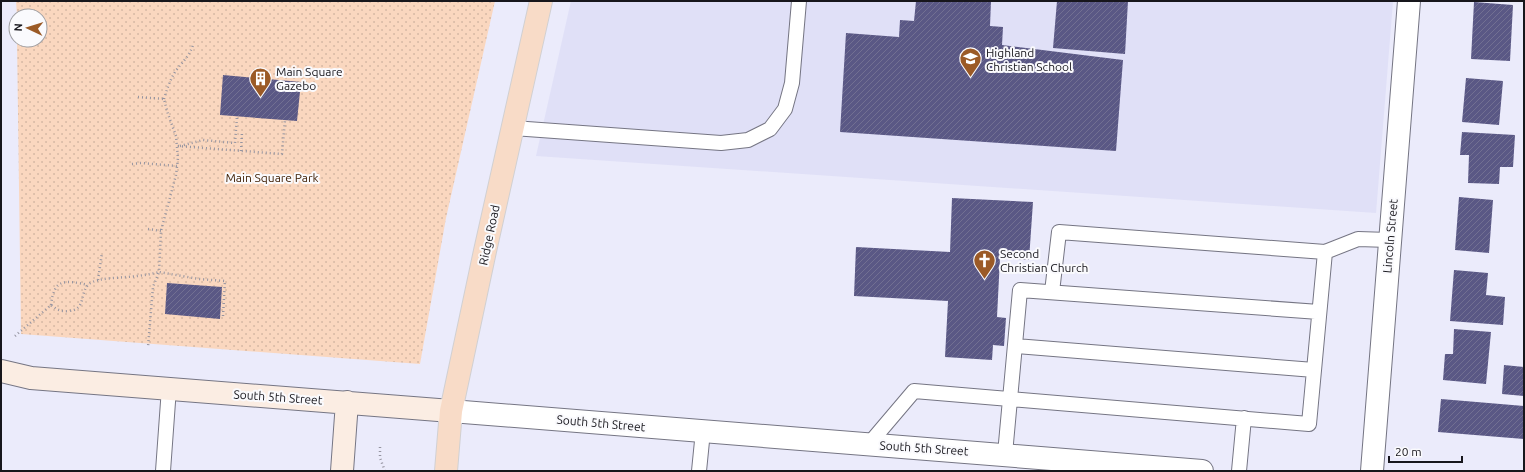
<svg xmlns="http://www.w3.org/2000/svg" width="1525" height="472" font-family="Ubuntu,sans-serif">
<style>
.built{fill:#e0e0f7}
.park{fill:url(#park-dots)}
.building{fill:url(#building-hatch)}
.lines{fill:none;stroke-linecap:round;stroke-linejoin:round}
.lane-casing{stroke:#757583;stroke-width:16}
.street-casing{stroke:#757583;stroke-width:24}
.secondary-casing{stroke:#757583;stroke-width:24}
.primary-casing{stroke:#d1d0d2;stroke-width:24}
.path{stroke:#9594a0;stroke-width:2.5;stroke-dasharray:1 3;stroke-linecap:butt}
.lane{stroke:#fff;stroke-width:14}
.street{stroke:#fff;stroke-width:22}
.secondary{stroke:#fbede3;stroke-width:22}
.primary{stroke:#f8dbc7;stroke-width:22}
.labels{text-anchor:middle;dominant-baseline:central;stroke-width:4;stroke-linejoin:round;paint-order:stroke}
.poi-label{font-size:12px;fill:#17161c;stroke:#fafafd;text-anchor:start}
.park-label{font-size:12px;fill:#402106;stroke:#fafafd}
.street-label{font-size:12px;fill:#17161c;stroke:#fafafd}
</style>
<defs>
<pattern id="park-dots" width="8" height="8" patternUnits="userSpaceOnUse"><rect width="8" height="8" fill="#fad7bf"/><path d="M2 2h.1M6 6h.1" fill="none" stroke="#d6b8a4" stroke-width="1.8" stroke-linecap="round"/></pattern>
<pattern id="building-hatch" width="6" height="6" patternUnits="userSpaceOnUse"><rect width="6" height="6" fill="#5a5885"/><path d="M-1 1l2-2M0 6l6-6M5 7l2-2" fill="none" stroke="#727092"/></pattern>
</defs>
<rect width="100%" height="100%" fill="#ebebfb"/>
<path class="built" d="M571,1H1393L1376,213L536,156Z"/>
<path class="park" d="M16,1H495L446,218L420,364L21,334L17,40H40V16H17Z"/>
<path class="building" d="M916,1H991L990,26L1003,27L1002,45L1123,60L1116,151L840,132L846,33L899,37L900,20L914,21Z
M1057,1H1128L1125,54L1053,48Z
M1474,2L1513,5L1510,61L1471,59Z
M223,75L301,82L297,121L220,115Z
M1466,78L1503,81L1499,125L1462,122Z
M1462,132L1515,135L1513,167H1500L1499,184L1468,183L1469,155H1460Z
M1459,197L1493,200L1489,253L1455,250Z
M952,198L1033,202L1029,260L1000,258L997,317L1006,318L1004,346L993,345L992,360L945,357L948,301L854,296L856,247L950,252Z
M1454,270L1488,273L1486,295L1505,297L1503,325L1450,321Z
M167,283L222,287L220,319L165,314Z
M1454,329L1491,332L1486,384L1443,380L1445,354H1453Z
M1504,365L1524,367V396L1502,394Z
M1441,399L1524,406V439L1438,432Z"/>
<g class="lines">
<defs>
<path id="lane" d="M513,128L721,143L748,140L770,129L785,109L792,83L799,1
M1052,292L1059,232L1325,252
M1015,346L1314,370
M869,444L914,391L1309,424L1325,252L1358,239L1389,240
M1005,454L1020,290L1319,312
M163,471L169,388
M699,471L703,431
M1239,471L1244,418"/>
<path id="street" d="M451,411L1202,471
M1372,471L1409,1"/>
<path id="secondary" d="M1,371L31,378L451,411
M342,471L347,402"/>
<path id="primary" d="M446,471L451,411L485,251L541,1"/>
</defs>
<use href="#lane" class="lane-casing"/>
<use href="#street" class="street-casing"/>
<use href="#secondary" class="secondary-casing"/>
<use href="#primary" class="primary-casing"/>
<path class="path" d="M138,97L164,99L168,114L176,136L178,158L176,175L161,231L159,272L199,279L225,281L223,316
M164,99C167,89 170,80 175,72C182,62 189,57 193,45
M178,146L282,154L285,120
M180,146L203,140L235,143L237,116
M241,151L242,132
M132,164L141,163L177,166
M148,229L161,231
M98,280L102,253
M51,305C54,278 65,280 88,285
M15,336L51,305C56,309 61,312 68,311C87,310 79,293 89,284C98,277 125,278 137,276C145,275 152,274 159,272L153,287L148,347
M380,447V458L385,471"/>
<use href="#lane" class="lane"/>
<use href="#street" class="street"/>
<use href="#secondary" class="secondary"/>
<use href="#primary" class="primary"/>
</g>
<defs>
<symbol id="school-pin" viewBox="-11 -11 22 30"><path d="M0 17L-7.5 6A9.5 9.5 0 1 1 7.5 6Z" fill="#9b5a26" stroke="#fafafd"/><path d="M0-5L7-2L0 1L-7-2ZM-4 1L0 2.5L4 1V4Q0 6-4 4Z" fill="#fff"/></symbol>
<symbol id="building-pin" viewBox="-11 -11 22 30"><path d="M0 17L-7.5 6A9.5 9.5 0 1 1 7.5 6Z" fill="#9b5a26" stroke="#fafafd"/><path d="M-4-6H4V6H1V3H-1V6H-4ZM-2.5-4.3h1.7v1.8h-1.7ZM.8-4.3h1.7v1.8H.8ZM-2.5-1h1.7V.8h-1.7ZM.8-1h1.7V.8H.8Z" fill="#fff"/></symbol>
<symbol id="church-pin" viewBox="-11 -11 22 30"><path d="M0 17L-7.5 6A9.5 9.5 0 1 1 7.5 6Z" fill="#9b5a26" stroke="#fafafd"/><path d="M-1.2-6h2.4v3.5h3.3v2.4h-3.3V6h-2.4V-.1h-3.3v-2.4h3.3Z" fill="#fff"/></symbol>
</defs>
<g fill-rule="evenodd">
<use href="#school-pin" x="958" y="46" width="25" height="34"/>
<use href="#building-pin" x="248" y="66" width="25" height="34"/>
<use href="#church-pin" x="972" y="248" width="25" height="34"/>
</g>
<g class="labels">
<g class="poi-label">
<text x="986" y="52">Highland<tspan x="986" dy="14">Christian School</tspan></text>
<text x="276" y="71">Main Square<tspan x="276" dy="14">Gazebo</tspan></text>
<text x="1000" y="253">Second<tspan x="1000" dy="14">Christian Church</tspan></text>
</g>
<g class="park-label">
<text x="272" y="177">Main Square Park</text>
</g>
<g class="street-label">
<text transform="translate(489 235) rotate(-78)">Ridge Road</text>
<text transform="translate(1390 236) rotate(-85)">Lincoln Street</text>
<text transform="translate(278 397) rotate(4)">South 5th Street</text>
<text transform="translate(601 423) rotate(5)">South 5th Street</text>
<text transform="translate(924 448) rotate(4)">South 5th Street</text>
</g>
</g>
<rect width="1525" height="472" fill="none" stroke="#17161c" stroke-width="4"/>
<g transform="translate(28 28) rotate(274)"><circle r="19" fill="#fafafd" stroke="#9f9fa3"/>
<path d="M0-3L7 15L0 10L-7 15Z" fill="#9b5a26"/>
<text y="-6" font-size="11" font-weight="bold" text-anchor="middle" fill="#17161c">N</text>
</g>
<path d="M1389 456v6h73v-6" fill="none" stroke="#17161c" stroke-width="2"/>
<text x="1395" y="456" font-size="12" fill="#17161c" stroke="#fafafd" stroke-width="3" paint-order="stroke">20 m</text>
</svg>
